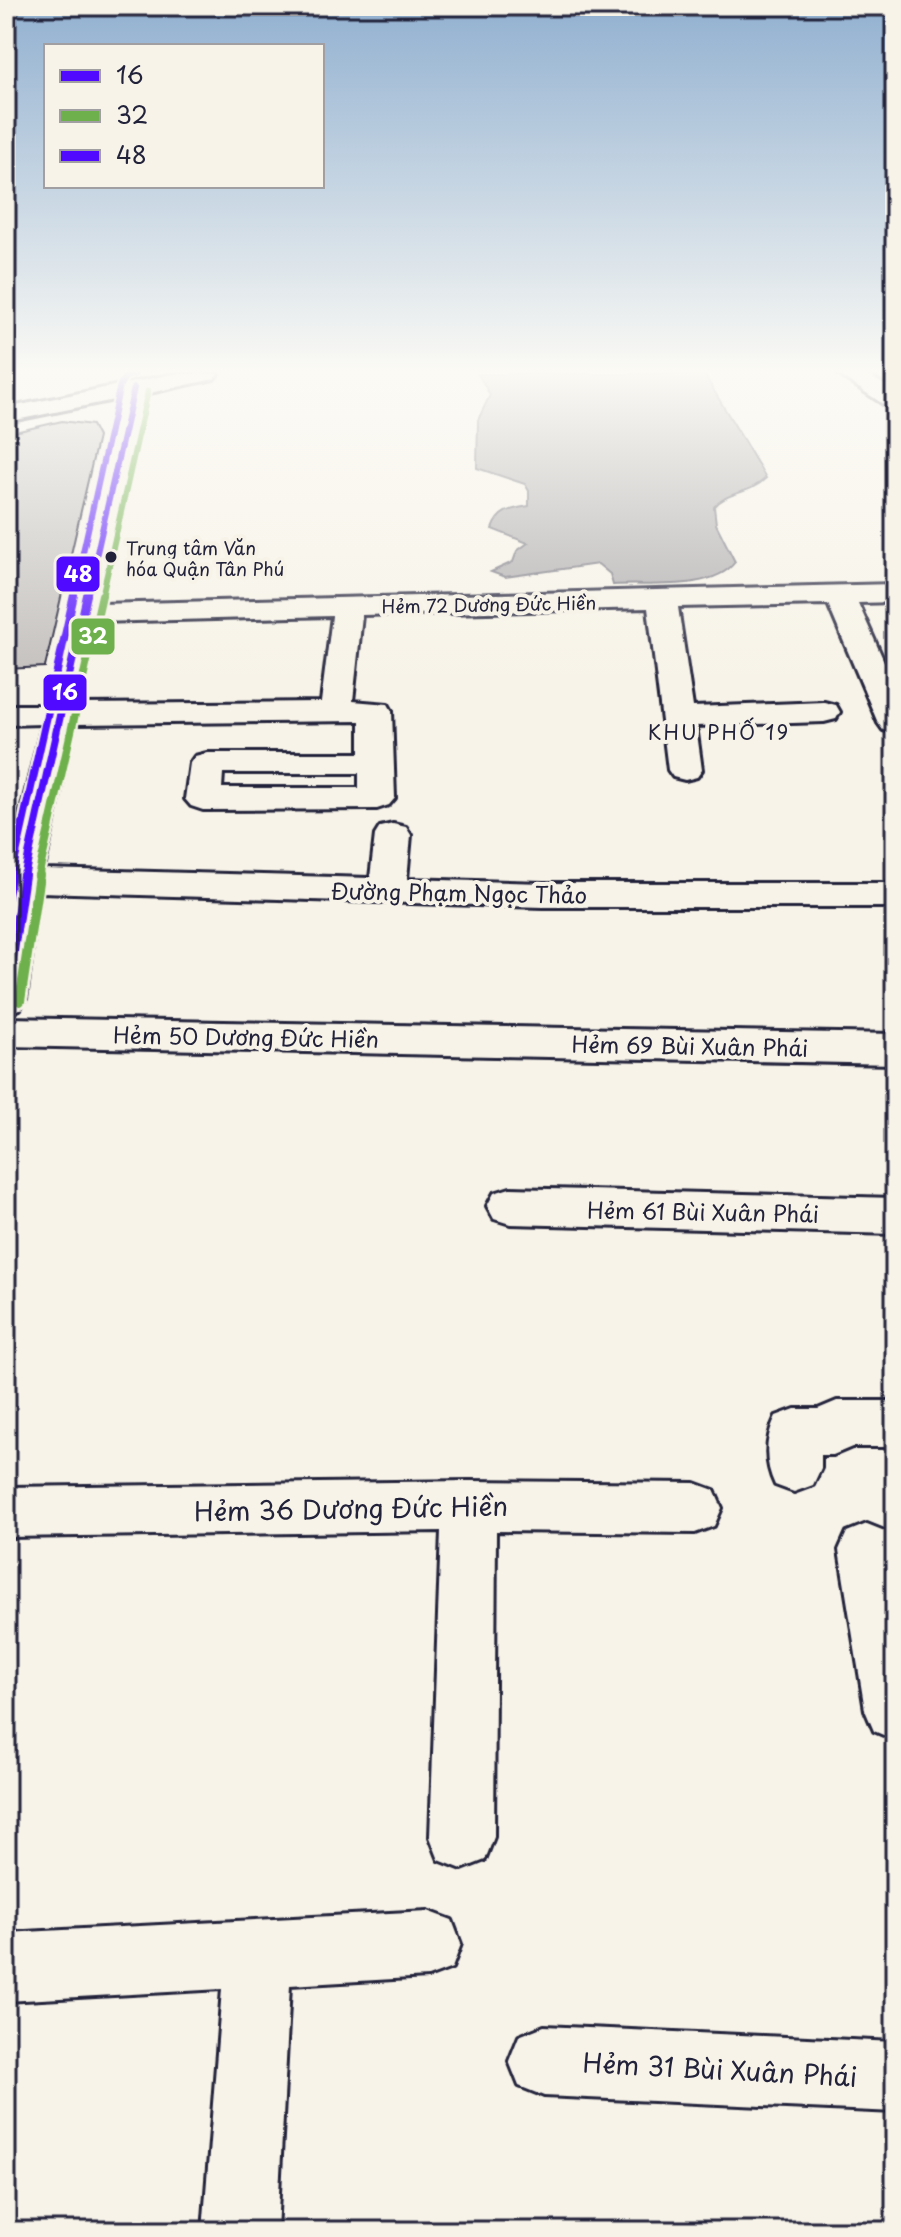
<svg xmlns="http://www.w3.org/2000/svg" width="901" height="2237" font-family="'Playpen Sans',sans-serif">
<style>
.water{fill:#aeabad;stroke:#76747f;stroke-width:2}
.building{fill:#c2bfbd;stroke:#22223b;stroke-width:2}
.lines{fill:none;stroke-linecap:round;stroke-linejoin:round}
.street-casing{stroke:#22223b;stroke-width:6}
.street{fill:#f7f3e8;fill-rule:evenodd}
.bus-1-far2-casing{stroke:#f7f3e8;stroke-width:10}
.bus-1-far1-casing{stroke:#f7f3e8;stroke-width:13}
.bus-1-casing{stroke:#f7f3e8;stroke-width:16}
.bus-2-far2-casing{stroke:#f7f3e8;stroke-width:10}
.bus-2-far1-casing{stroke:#f7f3e8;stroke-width:13}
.bus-2-casing{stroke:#f7f3e8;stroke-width:16}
.bus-3-far2-casing{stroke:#f7f3e8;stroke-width:10}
.bus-3-far1-casing{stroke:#f7f3e8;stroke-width:13}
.bus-3-casing{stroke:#f7f3e8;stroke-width:16}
.bus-1-far2{stroke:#4f0aff;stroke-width:6}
.bus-1-far1{stroke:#4f0aff;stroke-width:8}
.bus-1{stroke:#4f0aff;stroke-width:10}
.bus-2-far2{stroke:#6eb04b;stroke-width:6}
.bus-2-far1{stroke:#6eb04b;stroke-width:8}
.bus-2{stroke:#6eb04b;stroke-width:10}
.bus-3-far2{stroke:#4f0aff;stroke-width:6}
.bus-3-far1{stroke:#4f0aff;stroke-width:8}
.bus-3{stroke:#4f0aff;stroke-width:10}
.bus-dot{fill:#22223b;stroke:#f7f3e8;stroke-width:3}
.labels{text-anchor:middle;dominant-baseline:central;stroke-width:8;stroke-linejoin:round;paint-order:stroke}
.far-bus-label{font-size:18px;fill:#22223b;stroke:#f7f3e8;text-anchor:start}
.far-street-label{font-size:18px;fill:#22223b;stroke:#f7f3e8}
.far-neighbourhood-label{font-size:20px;letter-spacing:2px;fill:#22223b;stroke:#f7f3e8}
.street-label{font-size:22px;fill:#22223b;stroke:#f7f3e8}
.near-street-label{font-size:26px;fill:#22223b;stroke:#f7f3e8}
.line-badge{stroke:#f7f3e8;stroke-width:3}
.badge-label{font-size:22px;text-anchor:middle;font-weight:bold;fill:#fff}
</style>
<rect width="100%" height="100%" fill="#f7f3e8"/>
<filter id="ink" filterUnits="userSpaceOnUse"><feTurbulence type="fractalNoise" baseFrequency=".0125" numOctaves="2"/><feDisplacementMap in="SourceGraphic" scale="16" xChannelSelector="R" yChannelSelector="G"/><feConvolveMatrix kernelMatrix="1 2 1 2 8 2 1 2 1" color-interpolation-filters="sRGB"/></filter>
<g filter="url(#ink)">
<path class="water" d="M478,374H704L766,478C749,495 727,491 714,507L716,524L735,562C714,591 648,583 613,585L610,574L598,564L505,577L491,572L513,562L517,551L528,543L492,529C499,510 511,509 529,506V491L525,484L477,468L478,420L490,395Z"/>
<path class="building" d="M62,421L92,425L98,437L45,667L6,669V434Z"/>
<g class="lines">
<defs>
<path id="street" d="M173,374H218L214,379L145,394L100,604L895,584V602L858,603L895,686V733L883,730L878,723L828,604L678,607L693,707L824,702L836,705L840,712L836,719L824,722L696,726L702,770L697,777L685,780L673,777L668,770L648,608L362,615L353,701L388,704L392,711L395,798L389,805L377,809L203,810L191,806L185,799L190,763L195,756L207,753H360V721L75,724L44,869L370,878L375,835L380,827L393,824L406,827L411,835L407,879L543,883H895V907H543L40,892L26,999L20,1009L6,1013V873L42,724L6,725V705H46L119,399L6,422V408ZM332,616L321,702L79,704L96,622ZM223,773H359V788H222Z
M838,374H866L895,391V408L886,406Z
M6,1018L895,1034V1064L6,1046Z
M510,1188L895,1198V1234L510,1224L494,1219L487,1206L494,1193Z
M837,1401H895V1447H852L833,1455H821V1468L813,1485L794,1492L775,1485C764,1462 765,1439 776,1416L795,1409H818Z
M469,1481L695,1483L714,1490L722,1508L714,1526L695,1533L496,1531L494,1837L485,1860L462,1869L439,1860L430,1837L441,1531L6,1537V1487Z
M867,1524L887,1532L895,1550V1740L874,1731L865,1710L839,1550L847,1532Z
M428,1911L452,1920L461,1944L452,1968L428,1977L290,1985L277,2231H203L222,1989L6,2001V1933Z
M544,2026L895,2042V2112L544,2096L519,2086L509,2061L519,2036Z"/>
</defs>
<use href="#street" class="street-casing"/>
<use href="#street" class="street"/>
<defs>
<path id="bus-1-far2" d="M87,597L134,388"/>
<path id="bus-1-far1" d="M24,877L87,595"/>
<path id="bus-1" d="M6,999L24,875"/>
<path id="bus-2-far2" d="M102,597L148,391"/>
<path id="bus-2-far1" d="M38,877L102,595"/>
<path id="bus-2" d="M20,1001L39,875"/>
<path id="bus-3-far2" d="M73,597L120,385L125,377L135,374"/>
<path id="bus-3-far1" d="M11,877L74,595"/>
<path id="bus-3" d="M6,900L11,875"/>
</defs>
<use href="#bus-1-far2" class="bus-1-far2-casing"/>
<use href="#bus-1-far1" class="bus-1-far1-casing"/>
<use href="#bus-1" class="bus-1-casing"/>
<use href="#bus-2-far2" class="bus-2-far2-casing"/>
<use href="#bus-2-far1" class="bus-2-far1-casing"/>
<use href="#bus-2" class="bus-2-casing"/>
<use href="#bus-3-far2" class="bus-3-far2-casing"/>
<use href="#bus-3-far1" class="bus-3-far1-casing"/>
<use href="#bus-3" class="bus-3-casing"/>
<use href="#bus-1-far2" class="bus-1-far2"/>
<use href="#bus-1-far1" class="bus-1-far1"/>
<use href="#bus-1" class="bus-1"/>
<use href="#bus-2-far2" class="bus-2-far2"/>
<use href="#bus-2-far1" class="bus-2-far1"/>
<use href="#bus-2" class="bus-2"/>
<use href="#bus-3-far2" class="bus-3-far2"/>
<use href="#bus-3-far1" class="bus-3-far1"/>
<use href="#bus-3" class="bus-3"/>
</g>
</g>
<linearGradient id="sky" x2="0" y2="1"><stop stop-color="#91b0d0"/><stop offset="0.54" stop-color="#fbfaf5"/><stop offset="1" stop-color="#fbfaf5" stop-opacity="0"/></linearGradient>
<rect width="901" height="687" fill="url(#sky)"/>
<circle class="bus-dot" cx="111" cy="557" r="7"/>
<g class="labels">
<g class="far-bus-label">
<text x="126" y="547">Trung tâm Văn<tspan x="126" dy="21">hóa Quận Tân Phú</tspan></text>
</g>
<g class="far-street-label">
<text transform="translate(489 604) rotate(-1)">Hẻm 72 Dương Đức Hiền</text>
</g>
<g class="far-neighbourhood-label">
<text x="719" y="732">KHU PHỐ 19</text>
</g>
<g class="street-label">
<text transform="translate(459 892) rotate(1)">Đường Phạm Ngọc Thảo</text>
<text transform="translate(246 1036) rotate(1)">Hẻm 50 Dương Đức Hiền</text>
<text transform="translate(690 1045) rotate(1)">Hẻm 69 Bùi Xuân Phái</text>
<text transform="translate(703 1211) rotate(1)">Hẻm 61 Bùi Xuân Phái</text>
</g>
<g class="near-street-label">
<text transform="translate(351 1508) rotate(-1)">Hẻm 36 Dương Đức Hiền</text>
<text transform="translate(720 2069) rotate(3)">Hẻm 31 Bùi Xuân Phái</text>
</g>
</g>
<g class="line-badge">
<rect x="55" y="555" width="46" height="38" rx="8" fill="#4f0aff"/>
<rect x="70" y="617" width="46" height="39" rx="8" fill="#6eb04b"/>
<rect x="42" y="673" width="46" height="39" rx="8" fill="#4f0aff"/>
</g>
<g class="badge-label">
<text x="78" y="582">48</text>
<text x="93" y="644">32</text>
<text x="65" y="700">16</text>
</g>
<rect width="901" height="2237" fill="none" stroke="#f7f3e8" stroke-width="32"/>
<rect x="16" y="16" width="869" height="2205" fill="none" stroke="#22223b" stroke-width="3" filter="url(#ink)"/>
<rect x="44" y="44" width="280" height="144" fill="#f7f3e8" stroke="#a29fa3" stroke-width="2"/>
<rect x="60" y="70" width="40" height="12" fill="#4f0aff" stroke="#a29fa3" stroke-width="2"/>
<text x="116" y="84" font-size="24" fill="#22223b">16</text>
<rect x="60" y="110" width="40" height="12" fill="#6eb04b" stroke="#a29fa3" stroke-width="2"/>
<text x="116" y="124" font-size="24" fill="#22223b">32</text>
<rect x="60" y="150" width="40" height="12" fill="#4f0aff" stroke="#a29fa3" stroke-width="2"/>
<text x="116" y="164" font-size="24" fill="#22223b">48</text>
</svg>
